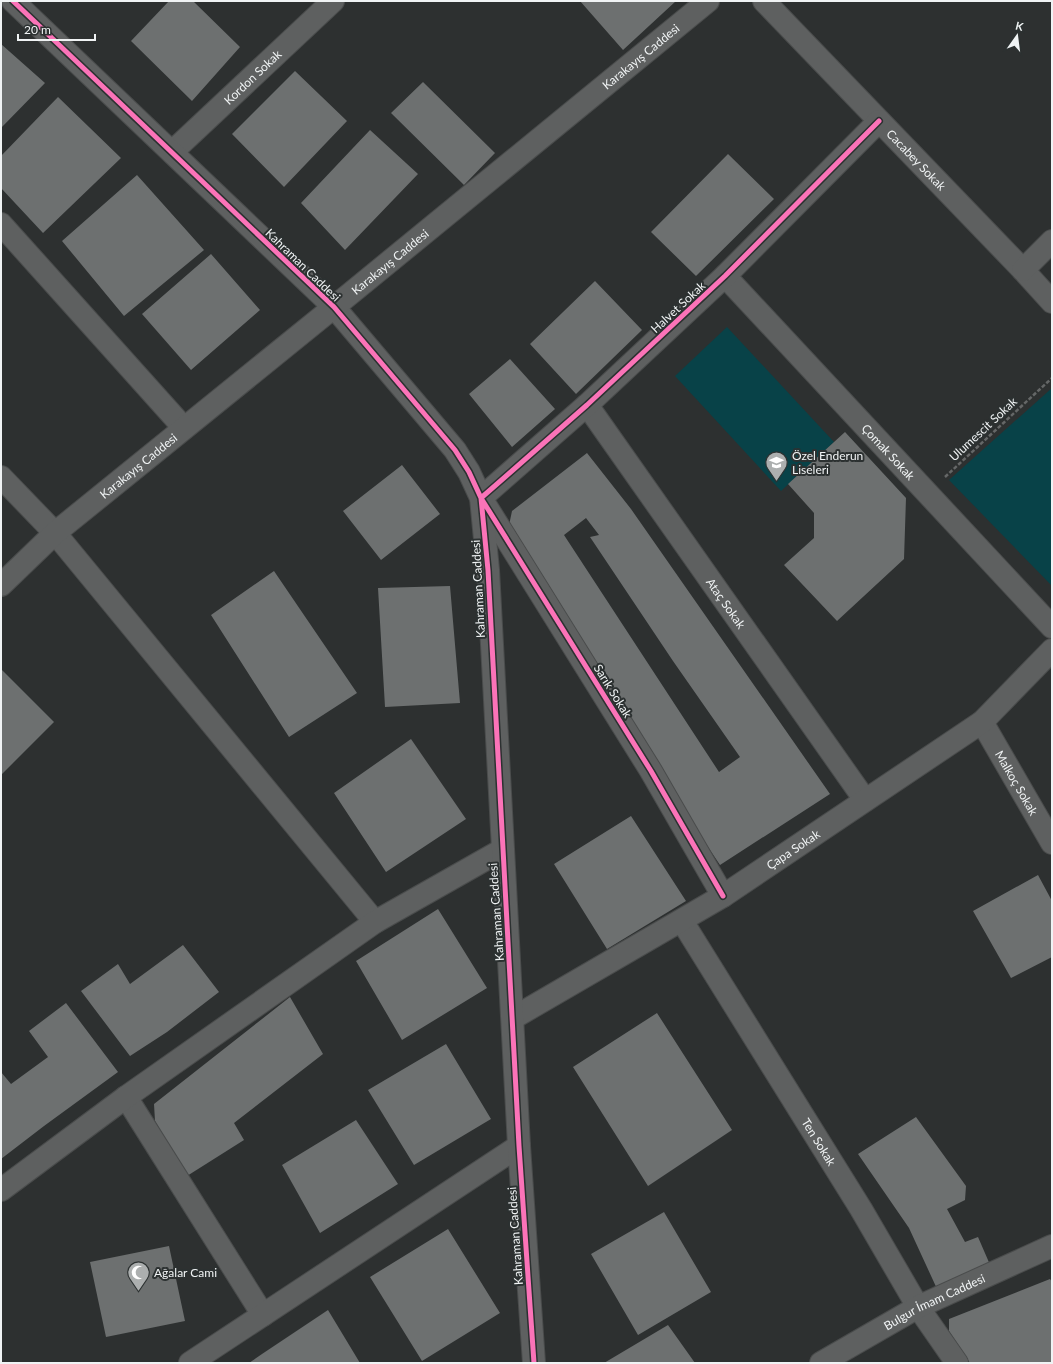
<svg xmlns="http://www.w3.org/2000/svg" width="1053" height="1364" font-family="Lato,sans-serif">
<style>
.green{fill:#084248}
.building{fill:#6d7070;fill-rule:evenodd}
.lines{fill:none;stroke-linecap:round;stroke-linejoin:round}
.minor-casing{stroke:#4a4c4c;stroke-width:24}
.tertiary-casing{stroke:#4a4c4c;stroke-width:24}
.path{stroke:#656767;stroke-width:2.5;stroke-dasharray:4 2;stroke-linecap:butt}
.minor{stroke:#5e6060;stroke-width:22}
.tertiary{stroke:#5e6060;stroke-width:22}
.cycleway-casing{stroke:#2c3131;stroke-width:8}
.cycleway{stroke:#fb73b8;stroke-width:5}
.labels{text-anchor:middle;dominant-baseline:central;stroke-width:4;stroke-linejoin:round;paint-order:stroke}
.street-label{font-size:12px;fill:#f0f3f4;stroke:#2c3131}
.poi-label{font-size:12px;fill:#f0f3f4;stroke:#2c3131;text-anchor:start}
</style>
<rect width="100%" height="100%" fill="#2d3030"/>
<path class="green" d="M727,327L834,442L781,491L675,376Z
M1052,388V586L949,480Z"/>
<path class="building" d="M169,1H193L240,47L192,101L131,41Z
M580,1H676L623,50Z
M1,44L45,83L1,128Z
M295,71L347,121L284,187L232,134Z
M423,82L495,153L464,185L391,113Z
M58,97L121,158L43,233L1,188V156Z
M370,130L418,174L345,250L301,203Z
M728,154L774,199L696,276L651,232Z
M137,175L204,250L124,316L62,241Z
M211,254L260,310L191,370L142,314Z
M595,281L642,330L576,394L530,344Z
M510,359L555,409L512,447L469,394Z
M845,432L906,498L904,559L837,621L784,565L814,538V513L788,484Z
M587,453L631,509L830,794L720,865L668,787L508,530L512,511ZM586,518L599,535L590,537L673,661L740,757L719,772L564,535Z
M402,465L440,514L381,560L343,511Z
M274,571L357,693L289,737L211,615Z
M450,586L460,703L385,707L378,588Z
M1,669L54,722L1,775Z
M411,739L466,819L386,872L334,793Z
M631,816L686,901L607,949L554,864Z
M1038,875L1052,901V957L1011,978L973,911Z
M438,909L487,988L402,1040L356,961Z
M183,945L219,992L167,1032L130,1056L81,991L118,964L130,984Z
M290,997L323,1054L234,1123L244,1140L187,1176L155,1121L154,1104Z
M66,1003L118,1072L44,1126L1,1159V1072L11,1084L48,1057L29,1031Z
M657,1013L732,1130L648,1186L573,1067Z
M446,1044L491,1119L414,1165L368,1090Z
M916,1117L966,1186L965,1200L947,1209L965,1242L978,1237L991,1267L938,1291L909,1228L858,1154Z
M356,1120L398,1184L320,1233L282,1165Z
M664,1212L711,1292L638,1335L591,1254Z
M448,1229L500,1313L422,1361L370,1277Z
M169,1246L185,1321L106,1337L90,1262Z
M1050,1279L1052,1282V1363H970L949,1331V1319Z
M328,1310L360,1363H249L262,1354Z
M668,1325L695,1363H604Z"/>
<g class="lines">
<defs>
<g id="minor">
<path id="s1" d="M764,1L1023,270L1052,302"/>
<path id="s2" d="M172,152L333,1"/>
<path d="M1,224L184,428"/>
<path d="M1023,270L1052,241"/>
<path id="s3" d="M725,276L1052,627"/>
<path id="s4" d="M587,405L865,800"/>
<path d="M1,477L55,533L375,922"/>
<path id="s5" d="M982,722L1052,843"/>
<path d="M723,896L651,771L481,498L587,405L725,276L879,121"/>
<path id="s6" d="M682,921L861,1209L918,1307L957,1363"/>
<path id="s7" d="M513,1018L723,896L982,722L1052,650"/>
<path d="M126,1097L263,1315"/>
<path d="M1,1190L126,1097L375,922L502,850"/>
<path d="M190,1363L519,1146"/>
<path id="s8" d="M821,1363L918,1307L1052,1246"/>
</g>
<g id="tertiary">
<path d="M13,1L334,307L455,450L469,472L481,498L488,570L519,1146L534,1363"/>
<path id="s9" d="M1,585L55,533L334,307L708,1"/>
</g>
</defs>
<use href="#minor" class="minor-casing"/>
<use href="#tertiary" class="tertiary-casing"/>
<path class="path" d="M945,477L1052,378"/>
<use href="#minor" class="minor"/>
<use href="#tertiary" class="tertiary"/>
<defs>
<path id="cycleway" d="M13,1L334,307L455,450L469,472L481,498L488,570L519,1146L534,1363
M723,896L651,771L481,498L587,405L725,276L879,121"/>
</defs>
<use href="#cycleway" class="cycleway-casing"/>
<use href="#cycleway" class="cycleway"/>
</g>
<defs>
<symbol id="school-pin" viewBox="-11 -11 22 30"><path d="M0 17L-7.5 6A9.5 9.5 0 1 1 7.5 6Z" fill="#acafaf" stroke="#2c3131"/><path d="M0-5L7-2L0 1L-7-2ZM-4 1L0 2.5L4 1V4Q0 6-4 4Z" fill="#fff"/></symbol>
<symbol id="mosque-pin" viewBox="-11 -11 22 30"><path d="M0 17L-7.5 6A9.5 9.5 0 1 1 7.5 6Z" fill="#acafaf" stroke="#2c3131"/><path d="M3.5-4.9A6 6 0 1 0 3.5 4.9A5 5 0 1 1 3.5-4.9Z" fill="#fff"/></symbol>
</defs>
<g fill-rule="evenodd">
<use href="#school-pin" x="764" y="450" width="25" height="34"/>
<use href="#mosque-pin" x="126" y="1260" width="25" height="34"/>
</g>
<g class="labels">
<g class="street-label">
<text stroke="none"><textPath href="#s9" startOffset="830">Karakayış Caddesi</textPath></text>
<text stroke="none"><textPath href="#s2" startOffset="110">Kordon Sokak</textPath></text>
<text stroke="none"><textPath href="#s1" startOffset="220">Cacabey Sokak</textPath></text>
<text stroke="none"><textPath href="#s9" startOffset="506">Karakayış Caddesi</textPath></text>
<text transform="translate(303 265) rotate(44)">Kahraman Caddesi</text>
<text transform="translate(678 307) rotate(-43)">Halvet Sokak</text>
<text transform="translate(983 429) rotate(-43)">Ulumescit Sokak</text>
<text stroke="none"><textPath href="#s3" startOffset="240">Çomak Sokak</textPath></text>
<text stroke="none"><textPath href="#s9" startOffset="182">Karakayış Caddesi</textPath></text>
<text transform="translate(478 589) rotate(-93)">Kahraman Caddesi</text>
<text stroke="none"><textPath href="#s4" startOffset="242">Ataç Sokak</textPath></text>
<text transform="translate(613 691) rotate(58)">Sarık Sokak</text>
<text stroke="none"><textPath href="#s5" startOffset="70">Malkoç Sokak</textPath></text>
<text stroke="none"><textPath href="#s7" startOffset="327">Çapa Sokak</textPath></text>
<text transform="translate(496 912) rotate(-94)">Kahraman Caddesi</text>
<text stroke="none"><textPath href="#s6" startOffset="260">Ten Sokak</textPath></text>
<text transform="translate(515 1236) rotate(-94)">Kahraman Caddesi</text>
<text stroke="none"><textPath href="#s8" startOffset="129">Bulgur İmam Caddesi</textPath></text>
</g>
<g class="poi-label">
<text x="792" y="455">Özel Enderun<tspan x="792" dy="14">Liseleri</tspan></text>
<text x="154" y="1272">Ağalar Cami</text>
</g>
</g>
<rect width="1053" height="1364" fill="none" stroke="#f0f3f4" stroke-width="4"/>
<g transform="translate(1017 36) rotate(14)" stroke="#2c3131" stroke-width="3" paint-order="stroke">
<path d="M0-3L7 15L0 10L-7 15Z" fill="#f0f3f4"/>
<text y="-6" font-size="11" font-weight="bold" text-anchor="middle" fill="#f0f3f4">K</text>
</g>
<path d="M18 34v6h77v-6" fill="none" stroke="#f0f3f4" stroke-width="2"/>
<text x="24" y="34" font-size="12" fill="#f0f3f4" stroke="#2c3131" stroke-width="3" paint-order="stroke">20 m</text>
</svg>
